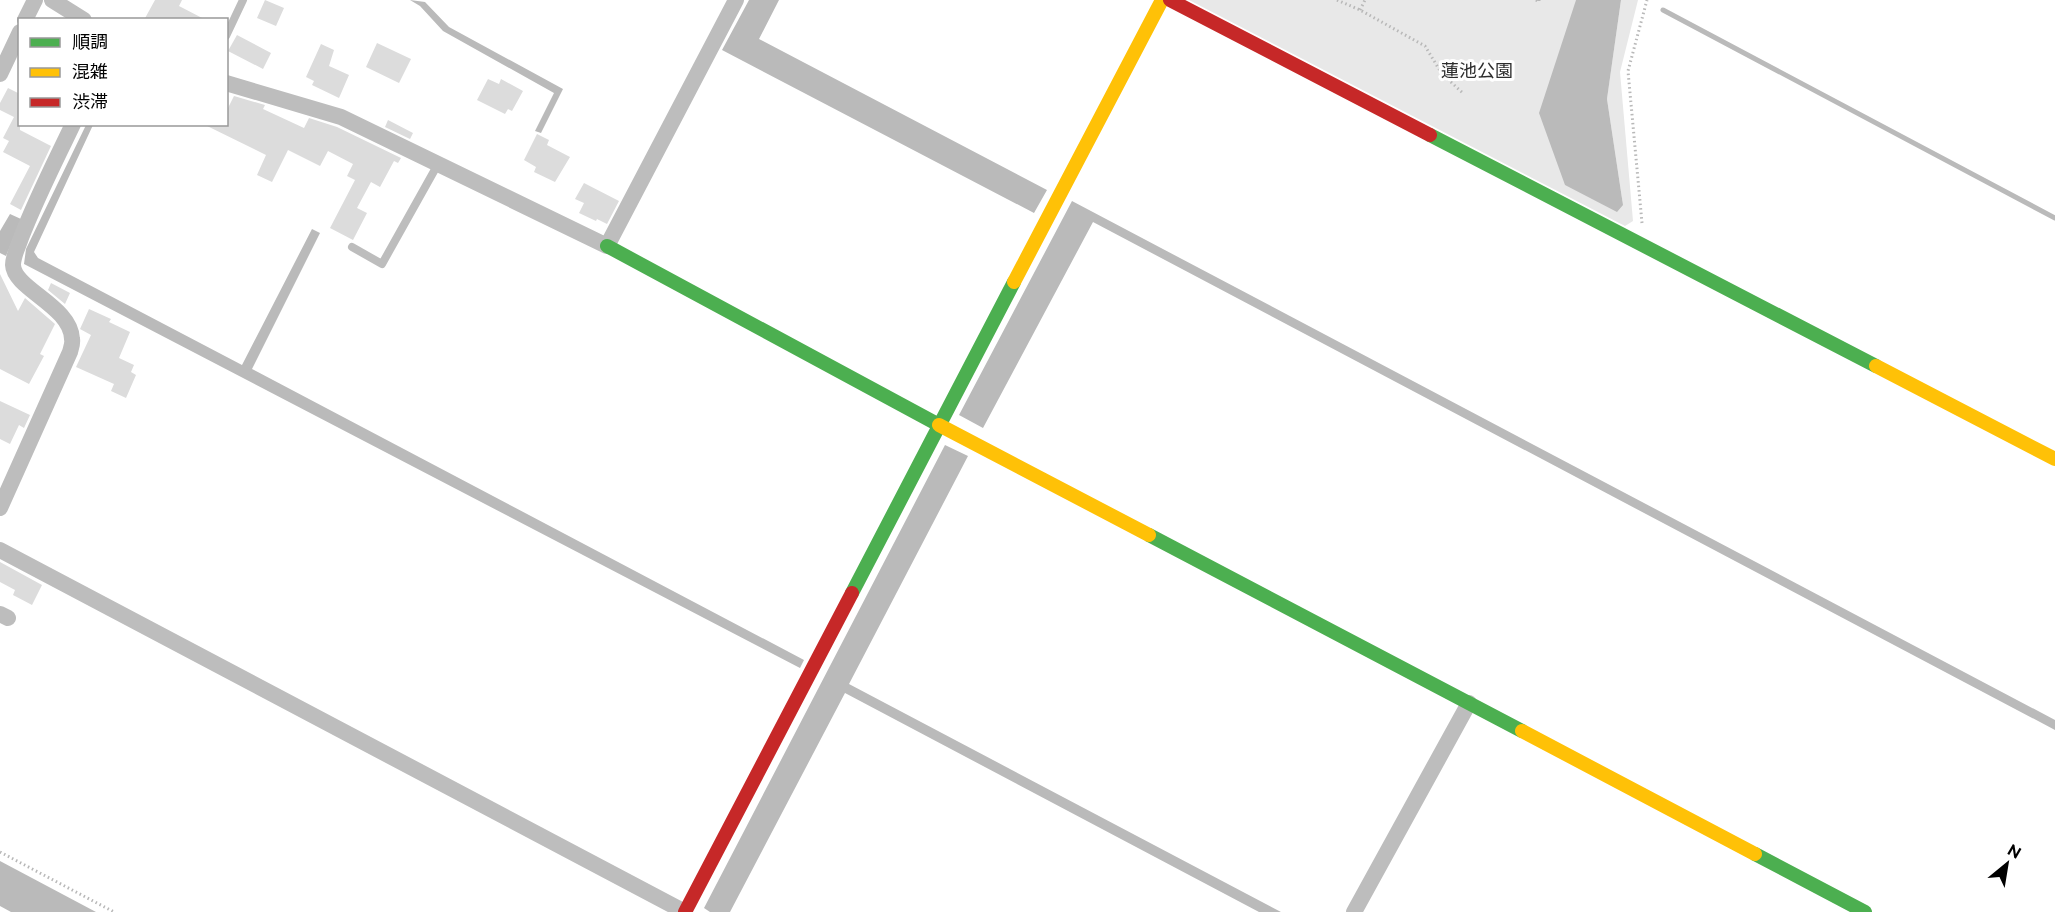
<svg xmlns="http://www.w3.org/2000/svg" width="2055" height="912" font-family="Raleway,'Noto Sans JP',sans-serif">
<style>
.green{fill:#e8e8e8}
.water{fill:#bababa}
.lines{fill:none;stroke-linecap:round;stroke-linejoin:round}
.stream{stroke:#bababa;stroke-width:5}
.building{fill:#dcdcdc}
.path{stroke:#b8b8b8;stroke-width:3;stroke-dasharray:1.5 3;stroke-linecap:butt}
.lane{stroke:#bdbdbd;stroke-width:8}
.street{stroke:#bdbdbd;stroke-width:16}
.fast{stroke:#4caf50;stroke-width:14}
.slow{stroke:#ffc107;stroke-width:14}
.jam{stroke:#c62828;stroke-width:14}
.labels{text-anchor:middle;dominant-baseline:central;stroke-width:6;stroke-linejoin:round;paint-order:stroke}
.park-label{font-size:18px;fill:#2d2d2d;stroke:#fff}
</style>
<rect width="100%" height="100%" fill="#fff"/>
<path class="green" d="M1189,0H1576L1575,8L1623,205L1607,99L1621,0H1638L1620,72L1633,221L1625,226Z"/>
<path class="water" d="M410,0L425,2L449,27L563,89L541,133L535,131L554,93L443,31L420,6Z
M749,0H779L759,39L1047,190L1034,213L722,50Z
M1576,0H1621L1607,99L1623,205L1617,212L1565,185L1539,113Z
M86,125H93L34,252L38,258L242,365L312,229L320,233L252,369L804,660L800,668L24,264L26,249Z
M1072,201L2055,720V730L1093,222L983,428L959,415Z
M10,214L21,219L6,256L0,253V231Z
M945,445L968,456L849,684L1281,912H1259L845,693L730,912H710L704,908Z
M0,861L96,912H11L0,906Z"/>
<g class="lines">
<path class="stream" d="M1663,10L2055,218"/>
</g>
<path class="building" d="M155,0H182L179,6L206,20H144Z
M265,0L284,8L276,26L257,18Z
M237,35L271,53L263,69L228,51Z
M377,43L411,59L399,83L366,67Z
M321,44L334,50L329,66L349,75L339,98L312,85L314,81L306,77Z
M488,79L499,84L501,79L523,91L512,111L508,109L505,114L477,100Z
M8,88L20,94V130L51,146L21,210L10,204L30,166L3,152L9,141L3,138L14,117L0,110V103Z
M234,96L265,105L263,109L304,128L309,118L337,127L401,158L398,163L394,161L380,187L371,182L357,208L367,213L353,240L330,228L355,180L347,176L353,164L328,151L320,166L288,150L272,182L257,175L266,155L203,124H226V112Z
M388,120L413,133L410,139L385,127Z
M537,134L549,140L547,145L570,157L555,182L534,172L536,167L524,160Z
M584,183L619,201L607,224L597,219L596,221L579,213L584,203L575,199Z
M0,274L18,311L25,298L55,324L40,354L44,356L29,384L0,369Z
M51,283L70,293L65,304L48,290Z
M89,309L111,319L109,322L130,332L119,358L134,365L131,372L136,375L126,398L111,391L114,384L76,367L91,335L80,329Z
M0,401L30,415L24,428L19,425L10,444L0,439Z
M0,562L42,585L32,605L13,595L15,590L0,582Z"/>
<g class="lines">
<path class="path" d="M1337,0L1360,10L1425,46L1442,74L1464,94
M1536,0L1539,2V0
M1360,10L1365,0
M1642,223L1628,71L1647,0
M0,852L114,912"/>
<path class="lane" d="M226,36L243,0
M352,247L382,264L438,164"/>
<path class="street" d="M52,0L84,20
M25,20L35,0
M0,74L20,32
M226,83L341,117L607,246L736,0
M0,508L70,352C71,348 73,343 72,339C71,306 14,289 13,265C13,256 18,247 21,238C36,199 55,162 73,124
M0,550L685,912
M0,614L8,618
M1354,912L1469,703"/>
<path class="fast" d="M1430,135L1876,366
M607,246L939,425
M1149,535L1522,731
M852,593L1014,282
M1755,854L1865,912"/>
<path class="slow" d="M1014,282L1162,0
M1876,366L2055,459
M939,425L1149,535
M1522,731L1755,854"/>
<path class="jam" d="M1170,0L1430,135
M685,912L852,593"/>
</g>
<g class="labels">
<g class="park-label">
<text x="1477" y="70">蓮池公園</text>
</g>
</g>
<rect x="18" y="18" width="210" height="108" fill="#ffffff" stroke="#999999" stroke-width="1.5"/>
<rect x="30" y="38" width="30" height="9" fill="#4caf50" stroke="#999999" stroke-width="1.5"/>
<text x="72" y="48" font-size="18" fill="#000000">順調</text>
<rect x="30" y="68" width="30" height="9" fill="#ffc107" stroke="#999999" stroke-width="1.5"/>
<text x="72" y="78" font-size="18" fill="#000000">混雑</text>
<rect x="30" y="98" width="30" height="9" fill="#c62828" stroke="#999999" stroke-width="1.5"/>
<text x="72" y="108" font-size="18" fill="#000000">渋滞</text>
<g transform="translate(2007 864) rotate(30)" stroke="#ffffff" stroke-width="4.5" paint-order="stroke">
<path d="M0-4.5L10 22L0 15L-10 22Z" fill="#000000"/>
<text y="-9" font-size="16" font-weight="bold" text-anchor="middle" fill="#000000">N</text>
</g>
</svg>
